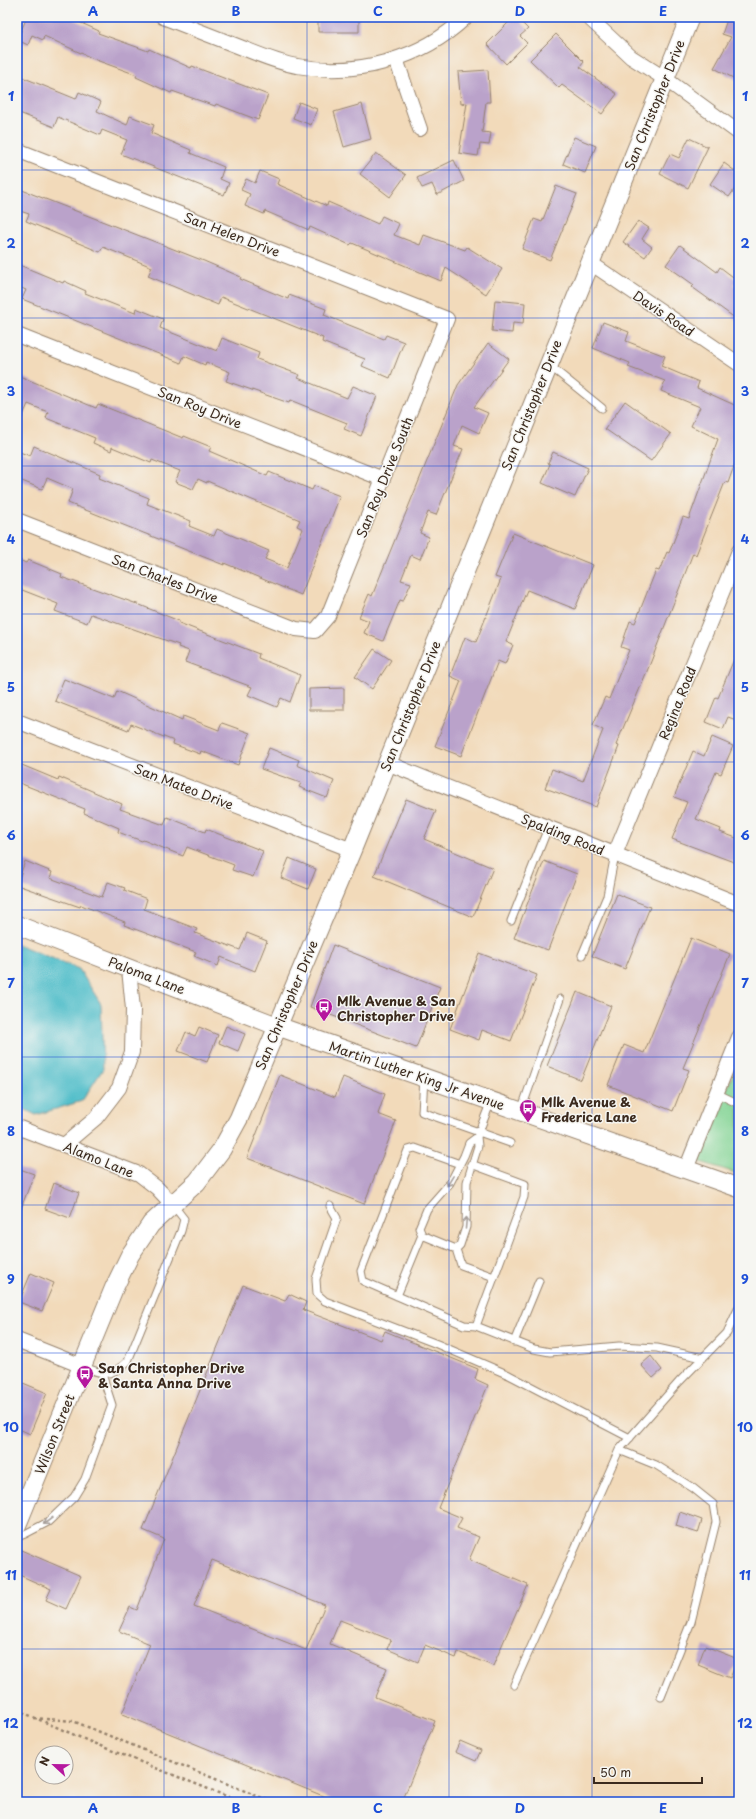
<svg xmlns="http://www.w3.org/2000/svg" width="756" height="1819" font-family="'Playpen Sans',sans-serif">
<style>
.green{fill:#83d494;stroke:#5f7f59}
.water{fill:#50bdc9;stroke:#467474}
.building{fill:#baa2ca;fill-rule:evenodd}
.lines{fill:none;stroke-linecap:round;stroke-linejoin:round}
.service-casing{stroke:#96826c;stroke-width:9}
.minor-casing{stroke:#96826c;stroke-width:16}
.tertiary-casing{stroke:#96826c;stroke-width:20}
.path{stroke:#96826c;stroke-width:2.5;stroke-dasharray:3 3;stroke-linecap:butt}
.service{stroke:#fff;stroke-width:7}
.minor{stroke:#fff;stroke-width:14}
.tertiary{stroke:#fff;stroke-width:18}
.oneway{stroke:#a79f9a}
.grid{fill:none;stroke:#1d4ed8;stroke-width:1;stroke-opacity:0.55}
.labels{text-anchor:middle;dominant-baseline:central;stroke-width:3;stroke-linejoin:round;paint-order:stroke}
.street-label{font-size:13px;fill:#3b2a1e;stroke:#f6f6f2}
.poi-label{font-size:13px;font-weight:bold;fill:#3b2a1e;stroke:#f6f6f2;text-anchor:start}
.neatline{fill:none;stroke:#1d4ed8;stroke-width:1.5}
.grid-label{font-size:13px;text-anchor:middle;font-weight:bold;fill:#1d4ed8}
</style>
<rect width="100%" height="100%" fill="#f6f6f2"/>
<filter id="ink" filterUnits="userSpaceOnUse"><feTurbulence type="fractalNoise" baseFrequency=".025" numOctaves="2"/><feDisplacementMap in="SourceGraphic" scale="8" xChannelSelector="R" yChannelSelector="G"/><feConvolveMatrix kernelMatrix="1 2 1 2 8 2 1 2 1" color-interpolation-filters="sRGB"/></filter>
<filter id="wash" filterUnits="userSpaceOnUse"><feTurbulence type="fractalNoise" baseFrequency=".012" numOctaves="4" result="noise"/><feDisplacementMap in="SourceGraphic" scale="16" xChannelSelector="R" yChannelSelector="G"/><feGaussianBlur stdDeviation="0.9" result="paint"/><feColorMatrix in="noise" values="0 0 0 0 0 0 0 0 0 0 0 0 0 0 0 0 0 1.4 0 .05"/><feComposite in="paint" operator="in"/></filter>
<g filter="url(#wash)">
<rect width="100%" height="100%" fill="#f2daba"/>
<path class="green" d="M739,1059V1174L698,1161Z"/>
<path class="water" d="M17,944L79,969L101,1004L103,1069L82,1101L36,1115L17,1106Z"/>
<g id="blocks">
<path class="building" d="M27,17H68L99,31L98,33L148,51L149,49L191,68L192,66L268,95L258,120L216,104L215,106L172,91L171,93L136,77L137,75L96,60L44,36L43,40L32,35L28,45L17,40Z
M318,17H359V32H318Z
M514,17H516L528,29L520,36L527,43L506,64L487,44Z
M728,17H739V81L714,68L731,37L722,34Z
M556,34L584,62L580,67L617,94L602,114L562,85L559,88L530,60Z
M488,70L490,102H486L482,132L491,133L489,145L480,144L478,156L459,153L467,103L461,104L458,72Z
M17,75L76,99L79,92L101,102L97,111L127,125L130,116L154,125L151,133L191,150L190,153L224,167L220,179L229,183L224,195L121,154L127,140L102,130L100,135L58,117L54,127L17,112Z
M299,102L317,109L311,125L293,118Z
M362,104L371,139L344,147L334,112Z
M574,137L596,146L585,173L563,164Z
M689,138L708,147L688,188L660,174L670,154L679,158Z
M376,153L406,175L390,197L360,174Z
M454,160L464,181L437,195L432,184L422,188L417,178Z
M724,163L739,174V183L729,197L710,184Z
M260,171L279,179L277,184L327,206L328,202L378,224L382,216L399,224L394,235L420,245L424,235L465,250L467,247L502,269L486,294L446,268L441,281L352,243L350,245L310,227L309,230L265,211L264,214L245,206L250,194L241,190L246,179L255,183Z
M556,186L577,194L550,260L522,249L534,219L542,222Z
M17,188L204,261L241,277L240,279L288,299L289,295L326,309L324,315L384,339L386,335L404,342L390,378L362,366L365,359L322,342L323,338L221,297L218,305L148,276L152,267L103,247L100,252L26,221L29,214L17,210Z
M638,221L649,228L642,239L652,247L645,257L623,242Z
M680,245L717,272L720,267L737,280L734,285L739,289V321L692,287L694,285L666,265Z
M17,264L63,283L64,281L86,291L85,293L135,313L136,308L163,319L160,328L217,351L222,338L259,353L257,359L300,375L298,378L347,398L353,386L377,396L361,436L344,429L347,423L290,400L289,403L226,381L230,372L206,362L205,365L184,356L181,363L22,299L26,290L17,286Z
M495,300L525,303L523,324L513,323L512,333L492,331Z
M603,322L629,332L626,341L665,356L661,366L699,382L697,388L739,407V452L728,483L725,482L696,555L693,553L650,664L616,745L619,746L596,807L545,788L552,769L583,781L603,730L593,725L605,697L609,699L629,650L621,647L630,621L635,623L656,570L659,571L667,552L669,553L683,517L689,519L718,439L691,426L700,407L661,391L665,381L628,367L630,363L593,348Z
M488,343L509,359L474,407L488,413L479,433L462,425L454,446L463,449L436,515L428,512L420,533L429,537L420,559L411,555L401,580L411,583L403,601L400,600L383,641L364,633L369,621L359,617L369,594L372,596L458,385Z
M17,375L96,408L98,404L183,438L184,436L211,447L209,451L267,476L269,472L312,490L314,486L340,496L301,595L224,563V565L68,503L73,489L47,478L42,489L17,479V451L30,456L34,446L100,474L99,478L149,498L147,504L191,521L189,526L214,536L217,529L269,551L265,559L287,568L303,529L297,526L300,520L207,481V483L198,479L193,489L175,482L180,471L152,460L151,463L112,447L111,451L93,443L95,438L46,418L48,412L28,404L17,429Z
M625,401L671,434L651,461L605,429Z
M553,452L588,468L575,497L542,483L550,464L548,463Z
M513,533L593,565L575,609L527,590L506,642L513,645L505,664L498,661L461,756L435,746L461,681L450,676L465,637L476,642L501,579L495,577Z
M17,559L26,563L28,560L62,574L61,577L140,605L179,621V623L259,654L258,658L300,675L290,702L281,698L277,707L248,695L252,687L185,662L189,651L178,647L179,645L91,614L87,623L55,611L58,604L17,588Z
M739,647V721L728,717L723,729L706,722L716,697L718,698Z
M374,649L391,660L372,689L355,677Z
M64,679L114,699L117,691L182,720L183,716L219,730L222,723L250,733L238,765L201,751L200,754L173,744L174,741L131,724L128,730L55,701Z
M344,688V710H309V689Z
M712,737L733,746L721,774L716,772L696,819L721,829L720,832L739,839V864L672,839L687,802L674,797L693,751L704,756Z
M269,748L299,760L297,765L334,781L327,798L299,787L301,783L261,769Z
M17,763L58,780L59,777L85,788L122,804L120,809L164,825L167,817L205,832L206,829L263,851L253,877L232,870L234,865L187,847L183,856L143,840L142,841L118,832L119,828L84,813L85,809L17,782Z
M406,799L436,811L424,839L493,868L473,917L374,876Z
M289,858L316,869L308,889L281,878Z
M25,861L52,872L50,878L102,897L108,882L125,888L124,890L147,899L144,909L197,929L195,933L240,950L247,933L267,941L255,971L221,957L218,966L194,956L196,952L124,925L125,922L81,905L80,907L17,885Z
M544,861L577,874L548,950L514,938Z
M617,894L650,907L625,969L592,956Z
M691,938L730,954L683,1068L689,1070L673,1111L608,1085L624,1045L644,1053Z
M333,945L440,987L416,1048L310,1007Z
M479,953L537,975L511,1041L482,1030L479,1040L450,1029Z
M577,992L611,1006L581,1080L547,1066Z
M226,1026L245,1034L238,1051L219,1043Z
M199,1027L218,1035L207,1062L178,1051L186,1032L195,1036Z
M280,1075L335,1097L343,1077L385,1094L378,1114L396,1121L364,1204L247,1158Z
M17,1168L34,1174L18,1216L17,1215Z
M54,1183L79,1193L70,1218L45,1209Z
M31,1273L54,1283L42,1311L19,1302Z
M243,1285L285,1301L289,1294L306,1302L303,1310L381,1340L385,1331L478,1369L475,1379L488,1385L438,1508L462,1518L457,1528L479,1537L469,1560L528,1585L493,1666L458,1652L456,1658L425,1645L418,1662L387,1649L391,1640L340,1620L330,1644L387,1668L375,1697L435,1721L402,1802H338L122,1714L150,1644L119,1631L130,1607L137,1610L164,1539L143,1530ZM212,1560L325,1605L306,1650L194,1606Z
M651,1356L662,1370L653,1378L641,1365Z
M23,1383L47,1393L30,1434L17,1428V1396Z
M680,1512L702,1520L698,1533L676,1526Z
M21,1550L81,1576L66,1609L46,1600L51,1589L17,1574V1558Z
M705,1646L738,1659L730,1678L698,1665Z
M460,1741L481,1750L476,1761L455,1752Z"/>
</g>
</g>
<g filter="url(#ink)">
<use href="#blocks" fill-opacity="0" stroke="#96826c" stroke-width="1"/>
<g class="lines">
<defs>
<path id="service" d="M550,366L602,408
M511,921L548,828
M582,955L607,896L615,854
M424,1078L422,1112L510,1143
M716,1093L739,1104
M521,1111L560,999
M477,1137L469,1143L464,1156L450,1183L427,1209L419,1228L422,1235L456,1249L460,1245L466,1227L467,1182L478,1146L477,1137L491,1101
M460,1164L415,1148L408,1150L361,1271L363,1281L464,1325L476,1326L524,1197L525,1184L471,1164
M330,1206L337,1218L316,1279L317,1294L325,1301L437,1344L509,1375L630,1438
M456,1249L461,1265L494,1277
M397,1296L422,1235
M476,1326L534,1349L550,1352L619,1346L657,1348L703,1358
M514,1342L539,1281
M82,1366C103,1375 111,1378 128,1361L181,1231L184,1219L173,1205
M619,1450L656,1465L693,1488L713,1504L716,1522L691,1622L661,1697
M17,1537L25,1534L48,1522L74,1497L85,1479L112,1405L102,1374
M514,1685L619,1450L679,1382L727,1333L739,1307"/>
<path id="minor" d="M163,17C189,27 214,37 240,47C258,54 278,63 297,66C357,77 422,59 466,17
M588,17L631,57L664,78L739,133
M396,59L420,129
M17,150L447,319L328,616L315,631L296,629L17,520
M589,262L739,364
M17,335L383,479
M17,721L352,850
M387,763L739,904
M615,854L739,551
M17,1127L139,1174L157,1188L173,1205
M64,1145L96,1118L119,1088L132,1052L133,1009L129,969
M686,1169L739,1037
M17,1340L82,1366"/>
<path id="tertiary" d="M17,925L277,1026L739,1188
M17,1525L114,1288L130,1255L151,1224L197,1182L222,1149L239,1118L352,850L690,17"/>
</defs>
<use href="#service" class="service-casing"/>
<use href="#minor" class="minor-casing"/>
<use href="#tertiary" class="tertiary-casing"/>
<path class="path" d="M17,1710L93,1743L241,1802
M34,1718L73,1721L272,1802"/>
<use href="#service" class="service"/>
<use href="#minor" class="minor"/>
<use href="#tertiary" class="tertiary"/>
</g>
<defs><path id="oneway-shaft" d="M-6 0H5M1.5-3L5.5 0L1.5 3" fill="none" stroke-width="1.6" stroke-linecap="round" stroke-linejoin="round"/></defs>
<g class="oneway">
<use href="#oneway-shaft" transform="translate(450 1181) rotate(122)"/>
<use href="#oneway-shaft" transform="translate(466 1223) rotate(-85)"/>
<use href="#oneway-shaft" transform="translate(48 1521) rotate(143)"/>
</g>
</g>
<path class="grid" d="M164,17V1802M307,17V1802M449,17V1802M592,17V1802M17,170H739M17,318H739M17,466H739M17,614H739M17,762H739M17,910H739M17,1057H739M17,1205H739M17,1353H739M17,1501H739M17,1649H739"/>
<defs>
<symbol id="bus-pin" viewBox="-11 -11 22 30"><path d="M0 17L-7.5 6A9.5 9.5 0 1 1 7.5 6Z" fill="#b5179e" stroke="#f6f6f2"/><path d="M-5-6H5V4H4V6H2V4H-2V6H-4V4H-5ZM-3.5-4V0h7V-4ZM-3.5 1.2v1.5H-2V1.2ZM2 1.2v1.5H3.5V1.2Z" fill="#fff"/></symbol>
</defs>
<g fill-rule="evenodd">
<use href="#bus-pin" x="314" y="997" width="20" height="27"/>
<use href="#bus-pin" x="518" y="1098" width="20" height="27"/>
<use href="#bus-pin" x="75" y="1364" width="20" height="27"/>
</g>
<g class="labels">
<g class="street-label">
<text transform="translate(654 105) rotate(-68)">San Christopher Drive</text>
<text transform="translate(232 234) rotate(21)">San Helen Drive</text>
<text transform="translate(664 313) rotate(34)">Davis Road</text>
<text transform="translate(531 405) rotate(-68)">San Christopher Drive</text>
<text transform="translate(200 407) rotate(22)">San Roy Drive</text>
<text transform="translate(384 477) rotate(-68)">San Roy Drive South</text>
<text transform="translate(165 578) rotate(21)">San Charles Drive</text>
<text transform="translate(677 703) rotate(-68)">Regina Road</text>
<text transform="translate(410 706) rotate(-68)">San Christopher Drive</text>
<text transform="translate(184 786) rotate(21)">San Mateo Drive</text>
<text transform="translate(563 834) rotate(22)">Spalding Road</text>
<text transform="translate(147 975) rotate(21)">Paloma Lane</text>
<text transform="translate(286 1005) rotate(-67)">San Christopher Drive</text>
<text transform="translate(417 1075) rotate(19)">Martin Luther King Jr Avenue</text>
<text transform="translate(99 1159) rotate(22)">Alamo Lane</text>
<text transform="translate(54 1434) rotate(-68)">Wilson Street</text>
</g>
<g class="poi-label">
<text x="337" y="1000">Mlk Avenue &amp; San<tspan x="337" dy="15">Christopher Drive</tspan></text>
<text x="541" y="1101">Mlk Avenue &amp;<tspan x="541" dy="15">Frederica Lane</tspan></text>
<text x="98" y="1367">San Christopher Drive<tspan x="98" dy="15">&amp; Santa Anna Drive</tspan></text>
</g>
</g>
<rect width="756" height="1819" fill="none" stroke="#f6f6f2" stroke-width="44"/>
<g transform="translate(54 1765) rotate(292)"><circle r="19" fill="#f6f6f2" stroke="#aba49d"/>
<path d="M0-3L7 15L0 10L-7 15Z" fill="#b5179e"/>
<text y="-6" font-size="11" font-weight="bold" text-anchor="middle" fill="#3b2a1e">N</text>
</g>
<path d="M594 1777v6h108v-6" fill="none" stroke="#3b2a1e" stroke-width="2"/>
<text x="600" y="1777" font-size="12" fill="#3b2a1e" stroke="#f6f6f2" stroke-width="3" paint-order="stroke">50 m</text>
<rect x="22" y="22" width="712" height="1775" class="neatline"/>
<g class="grid-label">
<text x="93" y="16">A</text>
<text x="236" y="16">B</text>
<text x="378" y="16">C</text>
<text x="520" y="16">D</text>
<text x="663" y="16">E</text>
<text x="11" y="101">1</text>
<text x="745" y="101">1</text>
<text x="11" y="248">2</text>
<text x="745" y="248">2</text>
<text x="11" y="396">3</text>
<text x="745" y="396">3</text>
<text x="11" y="544">4</text>
<text x="745" y="544">4</text>
<text x="11" y="692">5</text>
<text x="745" y="692">5</text>
<text x="11" y="840">6</text>
<text x="745" y="840">6</text>
<text x="11" y="988">7</text>
<text x="745" y="988">7</text>
<text x="11" y="1136">8</text>
<text x="745" y="1136">8</text>
<text x="11" y="1284">9</text>
<text x="745" y="1284">9</text>
<text x="11" y="1432">10</text>
<text x="745" y="1432">10</text>
<text x="11" y="1580">11</text>
<text x="745" y="1580">11</text>
<text x="11" y="1728">12</text>
<text x="745" y="1728">12</text>
<text x="93" y="1813">A</text>
<text x="236" y="1813">B</text>
<text x="378" y="1813">C</text>
<text x="520" y="1813">D</text>
<text x="663" y="1813">E</text>
</g>
</svg>
